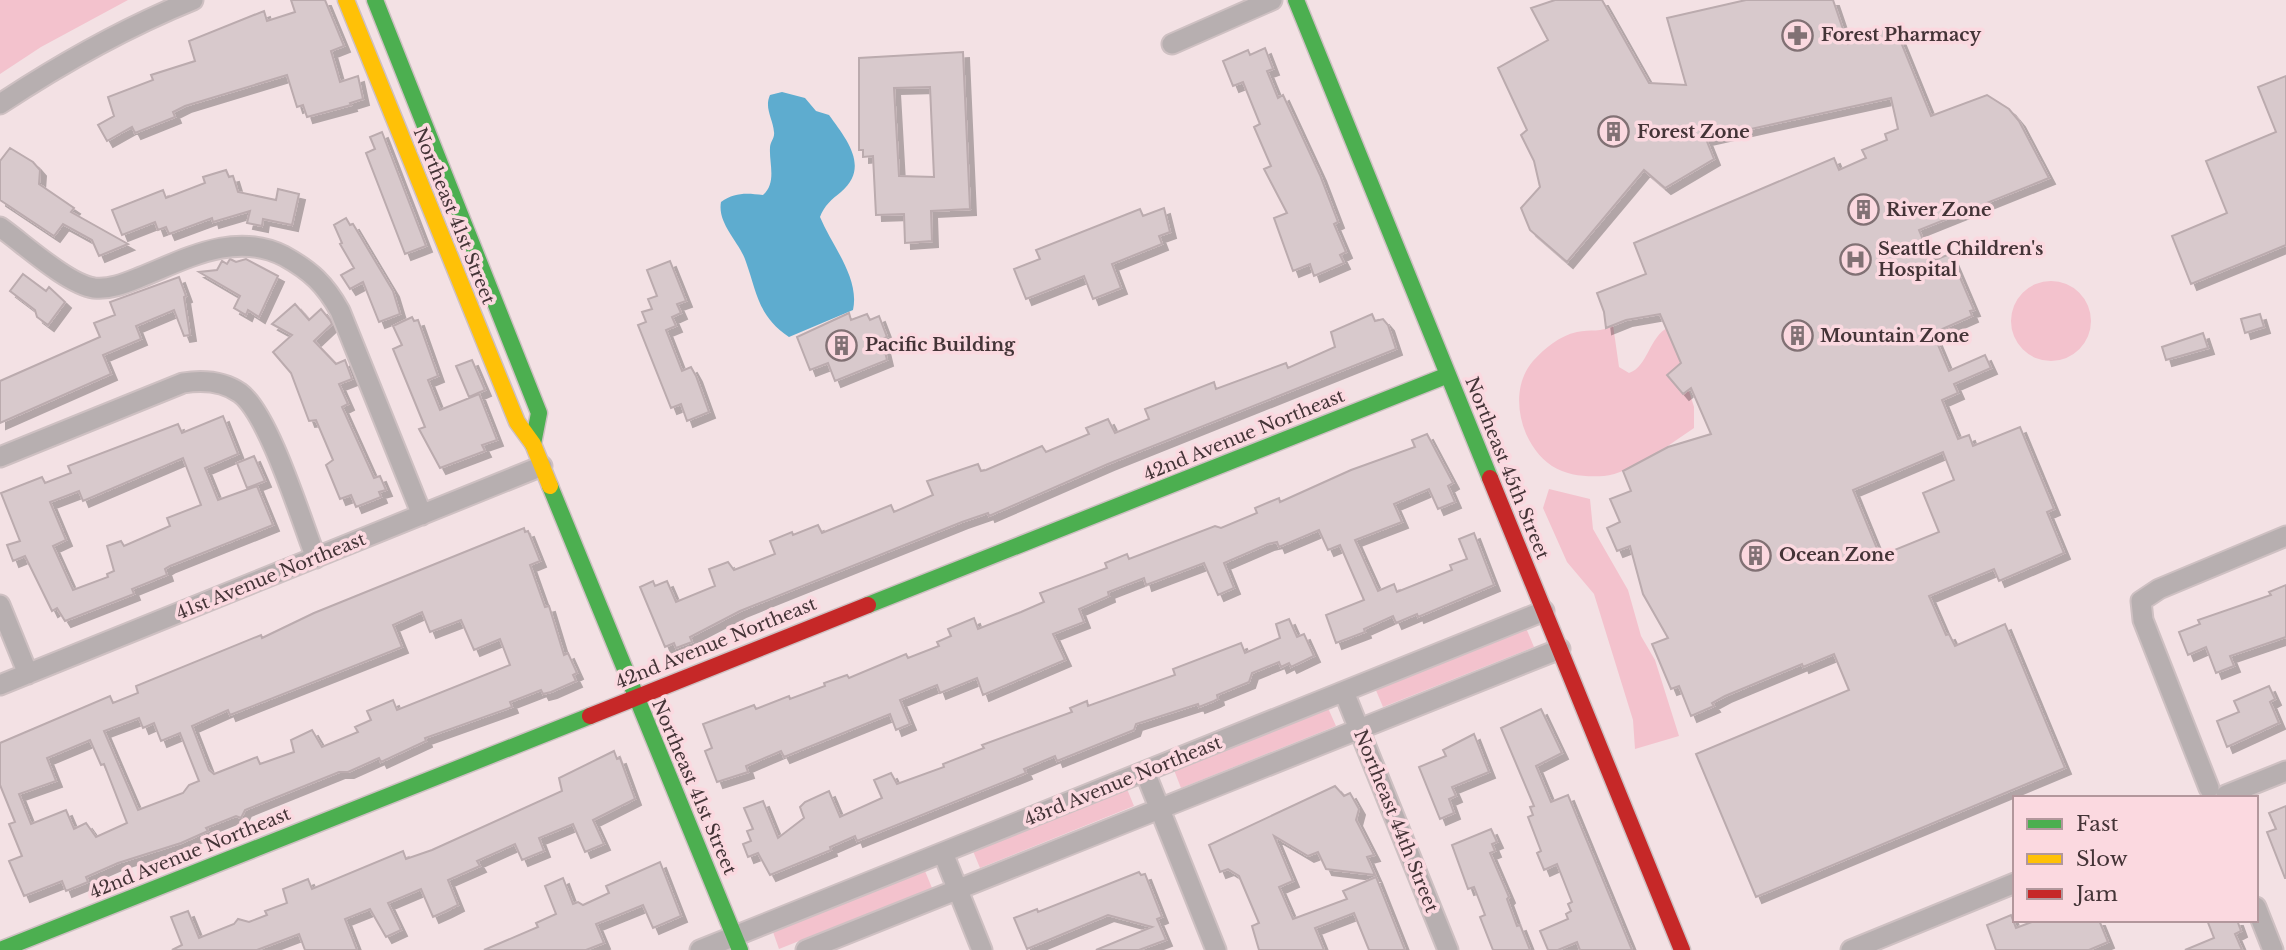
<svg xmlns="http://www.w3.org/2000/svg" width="2286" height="950" font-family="'Libre Baskerville',serif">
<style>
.green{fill:#f3c2cd}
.water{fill:#5eaccf}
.building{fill:#d8c9cc;stroke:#bbabae;stroke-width:2;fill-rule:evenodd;filter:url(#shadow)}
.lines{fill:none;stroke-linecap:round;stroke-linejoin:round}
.street-casing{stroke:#cec0c2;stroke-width:23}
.fast-casing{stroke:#cec0c2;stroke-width:19}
.slow-casing{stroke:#cec0c2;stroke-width:19}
.jam-casing{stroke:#cec0c2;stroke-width:19}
.street{stroke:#b7afb0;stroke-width:19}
.fast{stroke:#4caf50;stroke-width:16}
.slow{stroke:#ffc107;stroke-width:16}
.jam{stroke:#c62828;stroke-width:16}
.labels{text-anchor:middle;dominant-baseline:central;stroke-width:7;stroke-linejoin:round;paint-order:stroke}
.poi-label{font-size:18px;font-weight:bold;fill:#443437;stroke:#fbd9e0;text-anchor:start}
.street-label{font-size:18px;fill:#443437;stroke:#fbd9e0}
</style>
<defs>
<filter id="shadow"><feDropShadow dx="6" dy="6" stdDeviation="0" flood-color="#0004"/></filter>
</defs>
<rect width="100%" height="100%" fill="#f3e1e4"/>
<path class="green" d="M0,0H128L41,47L0,74Z
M2011 321a40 40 0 1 1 80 0a40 40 0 1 1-80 0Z
M1613,325L1619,367L1629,373C1648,367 1649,336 1669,327L1694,407V428C1672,443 1630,474 1604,476C1586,477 1568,476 1552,466C1520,445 1507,391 1533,361C1545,348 1559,336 1577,332C1590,329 1602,333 1613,325Z
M1549,489L1590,499L1593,529L1628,590L1641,636L1655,660L1679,736L1635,749L1633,720L1594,594L1567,562L1543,508Z
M1526,628L1534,647L1383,707L1375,688Z
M1328,708L1336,726L1181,788L1174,770Z
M1127,789L1134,806L980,868L973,851Z
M925,871L932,888L779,949L773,932Z"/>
<path class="water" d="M782,92L805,98L816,111L829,115C847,140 870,167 841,192C832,199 824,206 820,217C832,246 860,278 853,310L789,337C758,316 757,293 746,262C740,242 717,224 721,202C735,192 747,193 763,195C777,183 769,163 770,148C770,142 775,138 774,132C773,119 764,108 770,95Z"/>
<path class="building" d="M291,0H325L344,46L331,51L340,82L358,76L363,99L350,103L351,105L307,117L303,105L297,107L287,75L185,106L173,112L175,117L135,133L132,127L107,141L98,125L114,116L108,97L153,80L151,75L195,61L189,41L264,11L267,21L295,12Z
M1555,0H1602L1649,83L1686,85L1667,18L1746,0H1833L1848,44L1894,25L1931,116L1987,95L2009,109L2019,121L2049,178L1919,230L1932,261L1950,254L1974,310L1970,311L1972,316L1933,333L1949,371L1985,355L1991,368L1954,384L1958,393L1942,400L1958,439L1969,435L1973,446L2020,427L2054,509L2047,512L2064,553L1999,581L1994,569L1929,596L1946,635L1949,634L1955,646L2005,624L2065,768L1756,897L1696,754L1849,690L1834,654L1803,667L1802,664L1725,696L1712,703L1714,706L1691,716L1679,686L1671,689L1652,644L1668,638L1643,594L1630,546L1617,551L1607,528L1620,522L1610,499L1631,491L1623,471L1668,447L1711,434L1691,388L1683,394L1667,375L1681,363L1660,314L1626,320L1606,328L1604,312L1597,293L1646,274L1634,243L1834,158L1839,170L1866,158L1862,150L1887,140L1885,134L1898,129L1891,98L1706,139L1714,159L1665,188L1644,170L1567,262L1530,230L1521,208L1540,187L1534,161L1521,135L1527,130L1498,68L1548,40L1531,8ZM1943,452L1954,480L1923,493L1939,532L1880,556L1853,490Z
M1265,48L1273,69L1267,71L1278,98L1283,95L1320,175L1338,222L1334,224L1346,252L1340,255L1344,263L1314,276L1310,264L1293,271L1274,218L1287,213L1264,169L1271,166L1254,127L1260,124L1243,82L1233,86L1223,61L1248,50L1250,55Z
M963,52L970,209L931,211L932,241L905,243L904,214L876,215L873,156L863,157V150H859V58ZM930,87L934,177L899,176L894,88Z
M2286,76V245L2191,284L2172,236L2227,213L2206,161L2276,132L2258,87Z
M382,132L426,246L405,254L366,153L375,149L370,137Z
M10,148L33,162L40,170L39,184L74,208L71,212L128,244L99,256L92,240L63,224L54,236L0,200V161Z
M226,170L229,177L233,176L238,192L276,200L278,189L299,194L292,225L263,219L262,226L247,223L250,211L213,222L212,218L169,234L166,227L158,230L155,222L122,235L112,210L163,190L166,198L205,183L203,177Z
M1164,208L1170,232L1159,236L1162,244L1112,264L1121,288L1093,299L1084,276L1026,299L1014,269L1040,259L1036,250L1140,209L1143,216Z
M346,218L350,225L353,224L393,291L400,314L379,322L363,282L350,289L341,275L354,268L340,244L342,243L334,225Z
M230,259L236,262L246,259L278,276L259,317L248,310L246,315L234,308L240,296L199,272L217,270L222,261L227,264Z
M670,261L686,301L677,304L681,313L672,317L676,326L666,330L682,371L691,367L696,376L709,412L687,421L681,404L671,408L638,325L646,322L642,312L652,309L648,299L657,296L647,270Z
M23,274L46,291L49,287L65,302L48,325L37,317L35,310L10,291Z
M179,277L186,296L184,297L190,335L184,336L174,310L136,326L141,339L103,355L111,374L0,423V381L100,337L94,323L115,315L110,302Z
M295,304L309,320L321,309L330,320L332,324L314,341L336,364L345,360L352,379L339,384L348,404L342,407L374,478L380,476L386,490L379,492L381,497L356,507L351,495L340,499L326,465L333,460L316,420L309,421L291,373L273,352L292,335L272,324Z
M849,313L851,320L867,314L870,320L879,316L887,337L882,339L887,360L835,381L828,363L810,370L797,337Z
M1372,314L1375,321L1383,319L1388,325L1396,349L1108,464L989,516L988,513L962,522L740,611L690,637L692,642L676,648L674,643L665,647L640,587L653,581L655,586L667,581L676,602L715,586L709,569L728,562L734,570L775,554L770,541L792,532L793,535L818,525L822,533L891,505L894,512L933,495L927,481L978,464L981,471L986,470L1042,446L1046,452L1089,434L1086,428L1108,419L1115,433L1149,419L1145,409L1214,382L1216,389L1286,363L1288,368L1335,347L1331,332Z
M2260,314L2264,327L2245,333L2241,319Z
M412,317L414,321L418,320L438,376L428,380L440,410L479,394L497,440L482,445L485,451L440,468L419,429L425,427L393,349L402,345L393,326Z
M2203,333L2208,348L2166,360L2162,347Z
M472,360L485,390L469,397L456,366Z
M223,416L238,454L205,468L218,500L257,486L273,525L170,566L165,569L167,575L132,589L134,594L65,621L57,608L52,611L25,556L13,561L7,545L20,541L1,493L42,477L45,483L71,473L68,466L178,424L182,433ZM183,458L201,505L167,518L170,526L124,546L121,541L107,546L114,571L107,574L108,577L73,590L53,546L66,540L50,502L79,491L83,501Z
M1427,434L1453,483L1448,486L1455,502L1438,509L1429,489L1394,504L1402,522L1355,540L1378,591L1394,584L1397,592L1452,570L1450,565L1467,559L1459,539L1474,533L1494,585L1418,617L1417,614L1396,623L1393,616L1364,629L1365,632L1336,643L1326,615L1364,600L1340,545L1328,550L1319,530L1279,547L1277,542L1268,544L1224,563L1234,588L1218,595L1204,563L1146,585L1144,578L1108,592L1109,596L1079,609L1084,622L1053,634L1065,660L983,695L977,678L940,693L937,685L900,700L910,724L896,730L890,714L784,757L781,751L746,766L748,772L717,782L705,751L712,748L703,724L754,705L756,709L789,696L790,699L825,686L824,683L847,675L849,678L906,654L908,658L939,646L937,642L951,636L948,629L974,618L978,629L1021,612L1044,602L1040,593L1107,568L1105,563L1127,554L1129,559L1215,526L1221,528L1257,513L1255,508L1279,498L1280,502L1351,470L1415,447L1412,440Z
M254,456L265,481L247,488L237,463Z
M524,528L525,532L528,531L540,561L530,565L545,607L549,606L564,655L568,653L577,673L573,675L576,681L551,692L543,694L541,690L510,702L512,707L425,738L426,741L381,762L379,758L348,772H339L245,810L241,818L236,816L206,828L208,831L181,843L118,863L86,877L88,882L66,891L62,881L24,896L9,861L22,856L9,824L15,822L0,785V743L110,696L113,703L138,693L136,686L261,635L262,638L314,613ZM422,612L430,632L461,620L474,650L500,639L510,665L397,710L393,700L367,711L371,720L355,727L358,732L322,747L312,730L291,740L294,752L260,764L257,757L214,774L209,770L192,726L228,710L230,715L402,647L393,625ZM139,718L143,728L154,723L161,741L180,733L199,781L189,785L183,793L138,810L104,731ZM90,740L101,765L104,764L127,823L96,837L86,823L74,829L66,810L31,824L19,794L56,781L47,758Z
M2286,585V637L2230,656L2234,666L2216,673L2206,647L2188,655L2179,632L2200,624L2198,620L2271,595L2269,592Z
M1289,619L1297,637L1304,634L1314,656L1291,667L1289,663L1281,667L1279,662L1252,673L1249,682L1217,695L1218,699L1214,701L1199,707L1198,704L1136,724L1134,730L1057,761L1055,756L1024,769L1026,773L857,841L855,836L830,847L831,850L770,875L758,853L748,857L743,844L751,841L747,831L753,829L744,808L763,801L778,838L804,818L800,807L805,802L829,791L840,817L882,798L874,780L891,773L897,784L944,767L943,764L984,748L982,745L1072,712L1070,708L1087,701L1088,706L1175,675L1173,669L1241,643L1245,653L1280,638L1276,624Z
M2269,686L2275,699L2270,702L2279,723L2227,747L2217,721L2239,712L2234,701Z
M1541,709L1562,753L1536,766L1551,802L1568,795L1632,950H1580L1577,942L1558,950H1548L1540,931L1568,919L1566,914L1571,911L1568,904L1572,902L1557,864L1544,870L1537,853L1541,851L1528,817L1533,815L1530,807L1534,806L1501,728Z
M1474,734L1489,772L1452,787L1456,796L1449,799L1454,813L1440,819L1419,767L1446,756L1443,750Z
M614,751L617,759L620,758L635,799L593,820L604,844L585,852L573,824L539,838L544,851L522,860L515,844L477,861L480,866L448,880L458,905L446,911L433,917L421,889L388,903L401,930L386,937L370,909L345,919L357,950H305L299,934L257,950H172L182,945L171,917L188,911L199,938L234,924L238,919L249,922L267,915L265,911L287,903L283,889L308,879L312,889L403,851L406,859L432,850L562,791L559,778Z
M1335,786L1344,796L1350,793L1359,809L1356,820L1374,855L1367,857L1375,875L1326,869L1318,852L1308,856L1274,836L1293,881L1279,887L1293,919L1347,899L1343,891L1376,877L1405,950H1369L1354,913L1315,928L1324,950H1259L1252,926L1259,923L1239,876L1228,869L1220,872L1209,845Z
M2286,806V878H2285L2267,832L2276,829L2269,813Z
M1491,829L1497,842L1492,844L1495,851L1490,853L1509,897L1507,899L1517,926L1520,925L1530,950H1493L1480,917L1485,915L1474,887L1468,889L1452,845Z
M660,862L681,916L653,928L643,905L596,924L604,943L586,950H484L538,927L536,923L556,914L545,886L563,878L573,904L578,902L583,905L609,893L606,886Z
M1139,872L1141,875L1145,874L1162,917L1157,919L1166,940L1139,950H1096L1152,927L1108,915L1027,949L1014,918L1037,909L1038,912Z
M2011,915L2016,928L2037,920H2099L2108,942L2089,950H1996L1987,925Z
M2207,920H2237L2241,931L2235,934L2242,950H2185L2214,938Z"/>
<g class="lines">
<defs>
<path id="street" d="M1172,44L1272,0
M0,104C62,63 124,28 193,0
M0,227C23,243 67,284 94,288C110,290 126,283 141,277C186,259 235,231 284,256C311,271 325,284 340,311L422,515
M0,457L183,383C202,380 223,381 240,393C269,414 301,520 316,558
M0,605L28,674
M0,685L542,466
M1344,692L1448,950
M1145,772L1216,950
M2209,788L2143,620L2141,601L2159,589L2286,536
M2226,795L2286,771
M943,853L982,950
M2256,907L2273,950
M700,950L1544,611
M806,950L1560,649
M1851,950L2015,883"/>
<path id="fast" d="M375,0L539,413L533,444
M1296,0L1490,478
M550,486L740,950
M868,605L1448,375
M0,950L590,716"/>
<path id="slow" d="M346,0L517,422L533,444L550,486"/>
<path id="jam" d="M1490,478L1682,950
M590,716L868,605"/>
</defs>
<use href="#street" class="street-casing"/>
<use href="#fast" class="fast-casing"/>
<use href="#slow" class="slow-casing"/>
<use href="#jam" class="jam-casing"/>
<use href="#street" class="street"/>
<use href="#fast" class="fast"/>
<use href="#slow" class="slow"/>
<use href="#jam" class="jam"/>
</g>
<defs>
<symbol id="pharmacy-ring" viewBox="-11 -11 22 22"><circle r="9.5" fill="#fbd9e0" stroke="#817174" stroke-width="1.5"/><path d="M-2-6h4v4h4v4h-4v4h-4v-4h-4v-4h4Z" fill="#817174"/></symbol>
<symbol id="building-ring" viewBox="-11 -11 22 22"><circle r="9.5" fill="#fbd9e0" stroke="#817174" stroke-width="1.5"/><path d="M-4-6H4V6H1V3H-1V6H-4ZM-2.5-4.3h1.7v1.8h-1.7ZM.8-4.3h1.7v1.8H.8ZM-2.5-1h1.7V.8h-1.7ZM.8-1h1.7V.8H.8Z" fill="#817174"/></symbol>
<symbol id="hospital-ring" viewBox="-11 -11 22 22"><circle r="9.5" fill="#fbd9e0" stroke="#817174" stroke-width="1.5"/><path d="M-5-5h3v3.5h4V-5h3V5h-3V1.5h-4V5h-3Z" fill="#817174"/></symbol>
</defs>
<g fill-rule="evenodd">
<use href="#pharmacy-ring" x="1780" y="18" width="35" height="35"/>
<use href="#building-ring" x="1596" y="114" width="35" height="35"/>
<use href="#building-ring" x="1846" y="192" width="35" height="35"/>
<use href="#hospital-ring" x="1838" y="242" width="35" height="35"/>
<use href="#building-ring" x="1780" y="318" width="35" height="35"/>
<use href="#building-ring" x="824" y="328" width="35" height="35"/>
<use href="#building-ring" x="1738" y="538" width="35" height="35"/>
</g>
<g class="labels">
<g class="poi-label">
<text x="1821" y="35">Forest Pharmacy</text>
<text x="1637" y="132">Forest Zone</text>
<text x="1886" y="210">River Zone</text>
<text x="1878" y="249">Seattle Children's<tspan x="1878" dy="21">Hospital</tspan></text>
<text x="1820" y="336">Mountain Zone</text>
<text x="865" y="345">Pacific Building</text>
<text x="1779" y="555">Ocean Zone</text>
</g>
<g class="street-label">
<text transform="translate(454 216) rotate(68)">Northeast 41st Street</text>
<text transform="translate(1244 435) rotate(-22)">42nd Avenue Northeast</text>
<text transform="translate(1507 468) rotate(68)">Northeast 45th Street</text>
<text transform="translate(271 576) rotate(-22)">41st Avenue Northeast</text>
<text transform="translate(716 643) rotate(-22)">42nd Avenue Northeast</text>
<text transform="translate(1123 781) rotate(-22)">43rd Avenue Northeast</text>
<text transform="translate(694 787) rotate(67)">Northeast 41st Street</text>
<text transform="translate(1396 821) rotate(68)">Northeast 44th Street</text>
<text transform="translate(190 853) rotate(-22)">42nd Avenue Northeast</text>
</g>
</g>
<rect x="2013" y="796" width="245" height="126" fill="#fbd9e0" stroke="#b2979c" stroke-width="2"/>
<rect x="2027" y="819" width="35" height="10" fill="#4caf50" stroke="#b2979c" stroke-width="2"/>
<text x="2076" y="831" font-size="21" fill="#443437">Fast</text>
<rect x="2027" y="854" width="35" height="10" fill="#ffc107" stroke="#b2979c" stroke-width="2"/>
<text x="2076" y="866" font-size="21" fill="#443437">Slow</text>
<rect x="2027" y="889" width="35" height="10" fill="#c62828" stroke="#b2979c" stroke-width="2"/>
<text x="2076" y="901" font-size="21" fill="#443437">Jam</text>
</svg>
